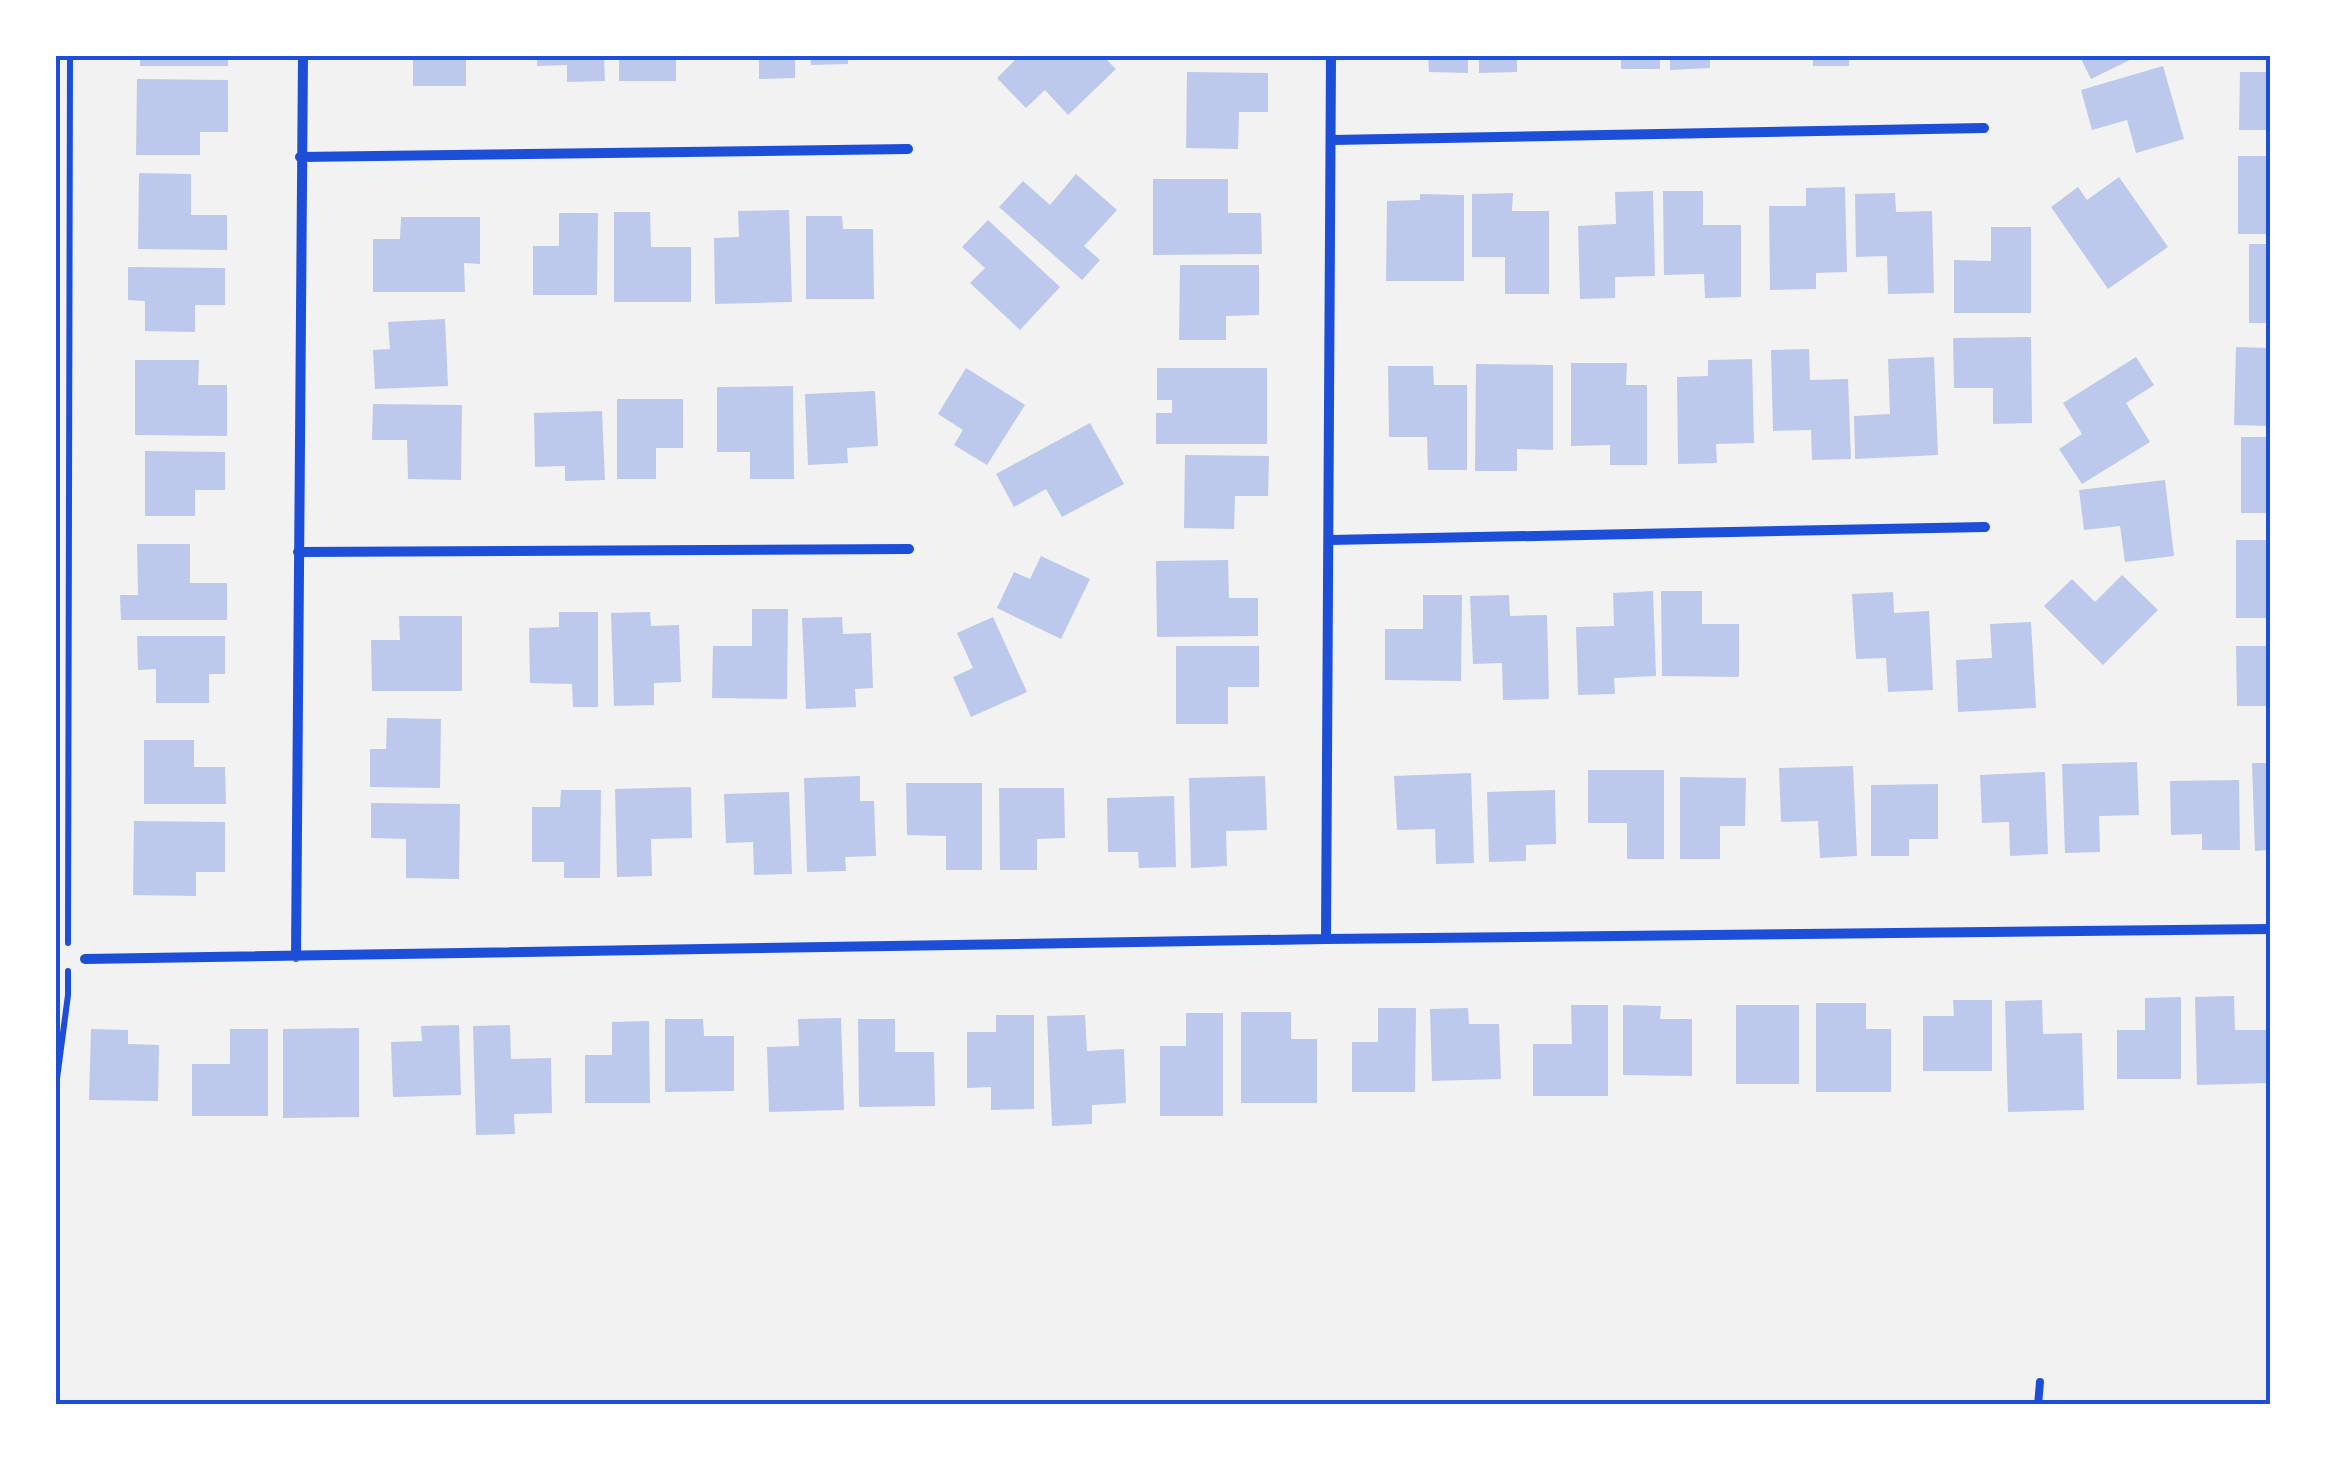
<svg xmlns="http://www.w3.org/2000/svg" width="2325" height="1460" font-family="'Roboto Serif',serif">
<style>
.building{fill:#bdc9ec}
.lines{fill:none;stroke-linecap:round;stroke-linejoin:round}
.path{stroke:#1d4ed8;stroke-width:6}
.service{stroke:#1d4ed8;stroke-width:8}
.minor{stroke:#1d4ed8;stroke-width:10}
.neatline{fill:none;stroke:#1d4ed8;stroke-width:4}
</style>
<rect width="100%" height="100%" fill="#f2f2f2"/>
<path class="building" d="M140,55H228V66H140Z
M413,55H466V86H413Z
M537,55H604L605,81L567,82V65L537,66Z
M619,55H676V81H619Z
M759,55H795V78L759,79Z
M810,55H848V64L811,65Z
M1020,55H1102L1116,69L1068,115L1045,90L1026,108L997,78Z
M1428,55H1468V73L1429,72Z
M1479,55H1517V72L1479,73Z
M1621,55H1660V69H1621Z
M1670,55H1710V68L1670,70Z
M1813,55H1849V66H1813Z
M1861,55H1901V59L1861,60Z
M2079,55H2140L2091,79Z
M2163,66L2184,139L2136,153L2127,120L2092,130L2081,90Z
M1187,72L1268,73V112H1239L1238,149L1186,148Z
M2240,72H2270V130H2239Z
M137,79L228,80V132H200V155H136Z
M2238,156H2270V234H2238Z
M139,173L191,174V215H227V250L138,249Z
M1076,174L1117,210L1084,246L1100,260L1082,280L999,207L1023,181L1050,205Z
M2119,177L2168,247L2108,289L2051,207L2078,187L2087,200Z
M1153,179H1228V213H1261L1262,254L1153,255Z
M1845,187L1847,272L1816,273V289L1770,290L1769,206H1806V188Z
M1653,191L1655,276L1615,277V298L1580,299L1578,226L1616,224L1615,192Z
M1663,191H1703V225H1741V297L1705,298L1704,274L1664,275Z
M1513,193L1512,211H1549V294H1505V257H1472V194Z
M1895,193L1896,212L1932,211L1934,293L1888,294L1887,256L1856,257L1855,194Z
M1420,194L1464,195V281H1386L1387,201L1420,200Z
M789,210L792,302L715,304L714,238L739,237L738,211Z
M614,212H650L651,247H691V302H614Z
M559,213H598L597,295H533V246H559Z
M806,216H842L843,229H873L874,299H806Z
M401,217H480V264L464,263L465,292H373V239H400Z
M988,220L1060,287L1020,330L970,283L985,268L962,247Z
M1991,227H2031V313H1954V260L1991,261Z
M2249,244H2270V323H2249Z
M1180,265H1259V315L1226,316V340H1179Z
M128,267L225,268V305H195V332L145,331V301L128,300Z
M445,319L448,386L375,389L373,350L390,349L388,322Z
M2031,337L2032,423L1993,424V388H1954L1953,338Z
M2236,347L2270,348V426L2234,425Z
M1809,349L1810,380L1848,379L1851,459L1812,460L1811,430L1773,431L1771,350Z
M1934,357L1938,455L1855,459L1854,416L1890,414L1888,359Z
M2136,357L2154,385L2126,403L2150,442L2082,484L2059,449L2082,434L2063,403Z
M1752,359L1754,443L1716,444L1717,463L1678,464L1677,377L1708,376V360Z
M135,360H199L198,385H227V436L135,435Z
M1571,363H1627L1626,385H1647V465H1610V445L1571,446Z
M1476,364L1553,365V450L1517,449V471H1475Z
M1388,366H1433L1434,385H1467V470H1428L1427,437H1389Z
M966,368L1025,405L987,465L954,445L963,430L938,414Z
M1157,368H1267V444H1156V413H1172V400H1157Z
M793,386L794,479H750V452H717V387Z
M875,391L878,446L847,448L848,463L808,465L805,394Z
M617,399H683V448H656V479H617Z
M373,404L462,405L461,480L408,479L407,440H372Z
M602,411L605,480L565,481V466L535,467L534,413Z
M1090,423L1124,484L1062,517L1046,489L1014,507L996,474Z
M2241,437H2270V513H2241Z
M145,451L225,452V490H195V516H145Z
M1185,455L1269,456L1268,496H1235L1234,529L1184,528Z
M2165,480L2174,556L2125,562L2120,526L2084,530L2079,490Z
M2236,540H2270V618H2236Z
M137,544H190V583H227V620H121L120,595H138Z
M1041,556L1090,579L1061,639L997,608L1014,572L1030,579Z
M1228,560L1229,598H1258V636L1157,637L1156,561Z
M2122,575L2158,610L2103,665L2044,606L2072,579L2095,602Z
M1653,591L1656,676L1614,678L1615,694L1578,695L1576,627L1614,626L1613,593Z
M1661,591H1702V624H1739V677L1662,676Z
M1893,592L1894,613L1929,611L1933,690L1888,692L1886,658L1856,659L1852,594Z
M1423,595H1462L1461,681L1385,680V629H1423Z
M1509,595L1510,616L1547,615L1549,699L1503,700L1502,663L1473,664L1470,596Z
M752,609H788L787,699L712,698L713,646H752Z
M559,612H598V707H573L572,684L530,683L529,628L559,627Z
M650,612L651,626L679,625L681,682L654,683V705L614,706L611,613Z
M399,616H462V691H372L371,640H400Z
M842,617L843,634L871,633L873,688L855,689L856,707L806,709L802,618Z
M993,617L1027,692L971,717L953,677L973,668L957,633Z
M2031,622L2036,708L1958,712L1956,660L1992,658L1990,624Z
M137,636H225V674H209V703H156V669L138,670Z
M1176,646H1259V687H1228V724H1176Z
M2236,646H2270V706H2237Z
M387,718L441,719L440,788L370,787V749H386Z
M144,740H194V767H225L226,804H144Z
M2137,762L2139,815L2099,816L2100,852L2065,853L2062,764Z
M2252,763H2270V850L2255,851Z
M1853,766L1857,856L1820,858L1818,821L1781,822L1779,768Z
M1588,770H1664V859H1627V823H1588Z
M2045,772L2048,854L2010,856L2009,822L1982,823L1980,775Z
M1471,773L1474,863L1436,864L1435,829L1397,830L1394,776Z
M860,776V801H874L876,856L845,857L846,871L807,872L804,778Z
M1265,776L1267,830L1226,831L1227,866L1191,868L1189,778Z
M1680,777L1746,778L1745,826H1720V859H1680Z
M2239,780L2240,850H2202V834L2171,835L2170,781Z
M906,783H982V870H946V836L907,835Z
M1938,784V839H1909V856H1871V785Z
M691,787L692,838L651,839L652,876L617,877L615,789Z
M999,788H1064L1065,838L1037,839V870H1000Z
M561,790H601L600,878H564V862H532V807H560Z
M1555,790L1556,844L1526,845V861L1489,862L1487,792Z
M789,792L792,874L754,875L753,842L726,843L724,794Z
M1174,796L1176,867L1139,868L1138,852H1108L1107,798Z
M371,803L460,804L459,879L406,878V839L371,838Z
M134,821L225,822V872H196V896L133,895Z
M2234,996L2235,1030H2270V1083L2197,1085L2195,997Z
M2181,997V1079H2117V1030H2145V998Z
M1953,1000H1992V1071H1923V1016H1954Z
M2042,1000L2043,1034L2082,1033L2084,1110L2008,1112L2005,1001Z
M1816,1003H1866V1029H1891V1092H1816Z
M1571,1005H1608V1096H1533V1044H1572Z
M1623,1005L1661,1006L1660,1019H1692V1076L1623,1075Z
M1736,1005H1799V1084H1736Z
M1378,1008H1416L1415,1092H1352V1042H1378Z
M1468,1008L1469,1024H1499L1501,1079L1432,1081L1430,1009Z
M1241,1012H1291V1039H1317V1103H1241Z
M1186,1013H1223V1116H1160V1046H1186Z
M996,1015H1034V1109L991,1110V1087L967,1088V1032H996Z
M1085,1015L1087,1051L1124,1049L1126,1103L1092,1105V1124L1052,1126L1047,1016Z
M841,1018L844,1110L769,1112L767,1047L799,1046L798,1019Z
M665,1019H703L704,1036H734V1091L665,1092Z
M858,1019H895V1052H934L935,1106L859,1107Z
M649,1021L650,1103H585V1055H612V1022Z
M459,1025L461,1095L393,1097L391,1042L422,1041L421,1026Z
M510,1025L511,1059L551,1058L552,1113L514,1114L515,1134L476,1135L473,1026Z
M359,1028V1117L283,1118V1029Z
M91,1029L128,1030V1044L159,1045L158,1101L89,1100Z
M230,1029H268V1116H192V1064H230Z"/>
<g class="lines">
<path class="path" d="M68,943L70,55
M55,1094L68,995V971"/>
<path class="service" d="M2038,1405L2040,1382"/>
<path class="minor" d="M1332,140L1984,128
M300,157L908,149
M1330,540L1985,527
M298,552L909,549
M1326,939L1331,55
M296,957L303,55
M85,959L1326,939L2270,929"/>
</g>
<rect width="2325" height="1460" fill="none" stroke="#ffffff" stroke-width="115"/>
<rect x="58" y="58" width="2210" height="1344" class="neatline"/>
</svg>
